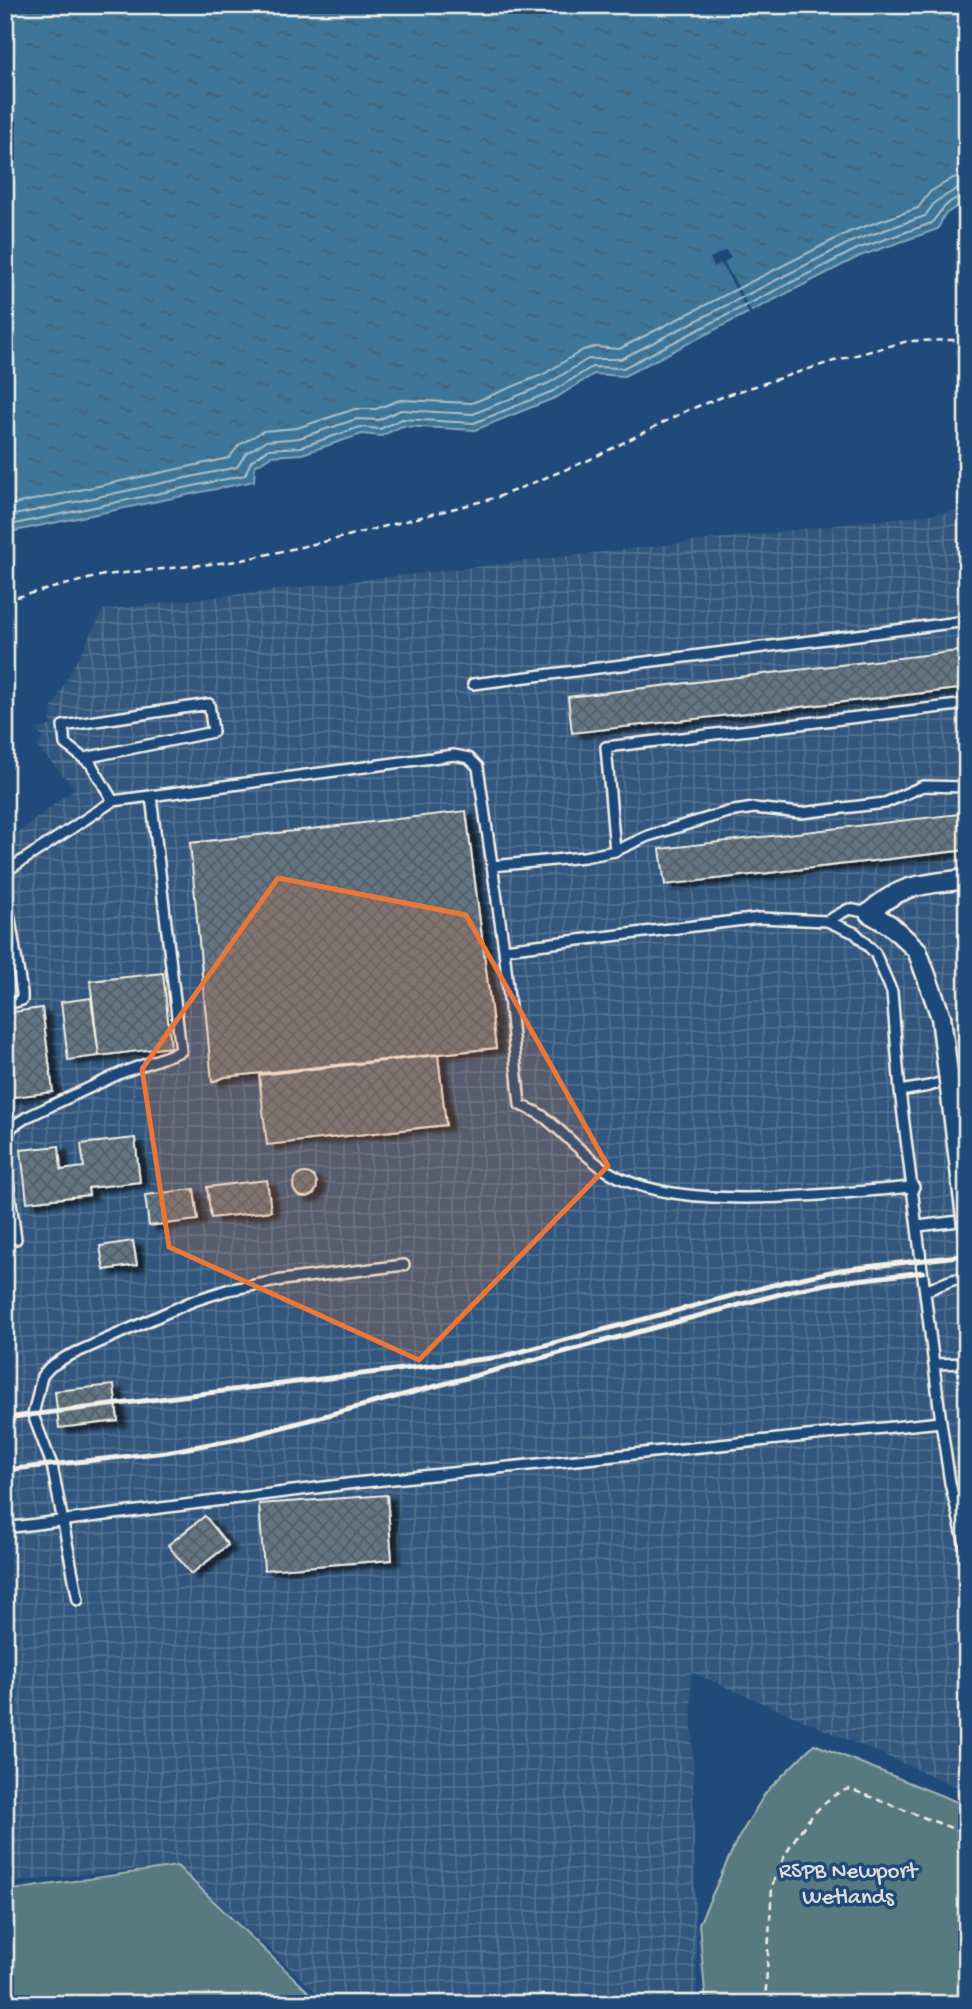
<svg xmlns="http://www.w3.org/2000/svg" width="972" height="2009" font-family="'Gochi Hand',sans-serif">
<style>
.industrial{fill:url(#industrial-grid)}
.green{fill:#577a80;stroke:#a6b6b4;stroke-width:2}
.water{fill:url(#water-ripples);stroke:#87a7b9;stroke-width:2}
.pier{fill:#1f4a7a}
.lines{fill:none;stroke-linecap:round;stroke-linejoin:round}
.shore{stroke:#abc0c8;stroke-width:2}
.building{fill:url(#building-cross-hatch);stroke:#f4f1e8;stroke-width:2;filter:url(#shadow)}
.service-casing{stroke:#f4f1e8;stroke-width:14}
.minor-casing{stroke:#f4f1e8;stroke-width:23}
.path{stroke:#f4f1e8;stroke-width:2.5;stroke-dasharray:7 5;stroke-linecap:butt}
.service{stroke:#1f4a7a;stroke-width:9}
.minor{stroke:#1f4a7a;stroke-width:18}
.rail{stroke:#f4f1e8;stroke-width:5}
.minor-bridge-casing{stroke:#f4f1e8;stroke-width:23;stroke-linecap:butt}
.minor-bridge{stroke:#1f4a7a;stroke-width:18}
.marked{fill:#ea7738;fill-opacity:0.2;stroke:#ea7738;stroke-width:5;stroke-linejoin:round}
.labels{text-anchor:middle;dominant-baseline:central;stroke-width:7;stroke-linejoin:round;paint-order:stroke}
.park-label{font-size:23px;fill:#dcdfd8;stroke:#1f4a7a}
</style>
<defs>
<pattern id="industrial-grid" width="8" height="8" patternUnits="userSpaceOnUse" patternTransform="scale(1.75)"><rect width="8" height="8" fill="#33577d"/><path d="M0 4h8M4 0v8" fill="none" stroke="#51708f"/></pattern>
<pattern id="water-ripples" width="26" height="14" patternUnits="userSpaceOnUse" patternTransform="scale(1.75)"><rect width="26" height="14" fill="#3e7699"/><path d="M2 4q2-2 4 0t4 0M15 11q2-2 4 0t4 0" fill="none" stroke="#445f70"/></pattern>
<pattern id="building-cross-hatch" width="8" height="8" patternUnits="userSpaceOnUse" patternTransform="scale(1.75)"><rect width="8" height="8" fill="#637483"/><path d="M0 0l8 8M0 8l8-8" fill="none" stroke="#565e64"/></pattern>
<filter id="shadow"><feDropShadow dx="8" dy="4.5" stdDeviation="2" flood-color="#0009"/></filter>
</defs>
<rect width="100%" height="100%" fill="#1f4a7a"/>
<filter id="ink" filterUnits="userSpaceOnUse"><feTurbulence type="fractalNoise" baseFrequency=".0143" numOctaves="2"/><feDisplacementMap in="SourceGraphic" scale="14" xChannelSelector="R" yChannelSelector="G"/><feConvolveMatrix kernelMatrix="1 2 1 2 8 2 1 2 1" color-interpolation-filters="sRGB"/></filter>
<g filter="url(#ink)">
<path class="industrial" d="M967,510V1791L691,1672L697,2004H329L177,1865L5,1883V843L75,788L37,747L43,738L35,729L50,726L52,708L103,610Z"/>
<path class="green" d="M814,1744L967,1806V2004H706L699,1924L736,1842L766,1792Z
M177,1866L321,2004H5V1891Z"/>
<path class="water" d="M5,5H967V200L944,215L938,229L860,256L624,376L594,374L557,397L475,430L402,426L381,436L362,434L302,454L271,456L255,466L254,481L5,533Z"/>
<path class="pier" d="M726,250L731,258L724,262L752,313L749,314L721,263L714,267L710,258Z"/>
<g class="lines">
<path class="shore" d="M5,506L229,458L239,445L263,431L297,428L355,409H376L400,400L472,403L544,374L583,350L595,347L619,349L849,232L918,208L930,192L953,178L967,176
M5,517L237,467L246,453L266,441L299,438L357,419L378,420L401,410L473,414L549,383L588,359H621L853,241L925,216L935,202L958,188L967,186
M5,526L245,475L251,461L269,449L301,447L360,427L380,429L402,419L474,423L553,391L592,367L623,368L857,249L932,223C940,211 950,197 967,195"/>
</g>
<path class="building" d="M967,650V688L572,733L568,697Z
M466,811L496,1048L225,1077L212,1082L190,843Z
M967,813V850L665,885L660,849Z
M163,973L171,1047L99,1056L90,981Z
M91,998L99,1056L68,1060L61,1002Z
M42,1008L53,1092L6,1098L9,1120L5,1121V1013Z
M438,1055L446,1125L267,1145L259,1075Z
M135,1138L140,1182L88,1188L89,1195L27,1202L21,1150L59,1146L61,1170L84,1167L81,1144Z
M293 1185a12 12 0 1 1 24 0a12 12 0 1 1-24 0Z
M267,1180L271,1211L211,1218L207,1187Z
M194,1189L198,1220L149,1226L145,1195Z
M133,1241L137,1265L104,1270L100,1246Z
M114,1385L118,1421L59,1428L55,1391Z
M387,1495L392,1560L264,1570L259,1504Z
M205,1516L228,1545L191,1574L168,1545Z"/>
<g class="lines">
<defs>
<path id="service" d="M473,684L967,621
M84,758L213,732L209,704L63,726L65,744L91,764L113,801
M615,851L606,747L967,704
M492,866L584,857L615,851L648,836L728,812L754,808L801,813L885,803L923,786L967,787
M5,872L113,801L454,755L469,758L478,767L504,949
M5,889L22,993V1000L5,1005
M827,921L849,909L869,913
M900,1091L929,1086L967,1075
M5,1137L13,1126L27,1117L121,1073L181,1051L151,796
M5,1159L16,1239
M914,1187C832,1193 679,1215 609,1172C584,1157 566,1134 544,1117C537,1112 528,1108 520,1105L504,949L760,918L827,921L855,933L875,953L892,992L900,1091L941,1422L950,1483L967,1553
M918,1226L967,1220
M925,1291L952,1280L967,1278
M934,1364L967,1363
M5,1528L355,1483L941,1422
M78,1600L52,1465L33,1415L42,1376L50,1367L66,1357L193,1301L227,1290L282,1280L404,1265"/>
<path id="minor" d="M941,1017L917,950L890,925L869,913C903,882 924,885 967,879"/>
</defs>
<use href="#service" class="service-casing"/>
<use href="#minor" class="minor-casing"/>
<path class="path" d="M5,600L104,575L238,561L336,539L498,497L589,460L688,410L730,394L834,361L908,341L953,340L967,343
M765,2004L772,1887C779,1858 819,1793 850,1789L967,1834"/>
<use href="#service" class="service"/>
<use href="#minor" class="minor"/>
<path class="rail" d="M5,1418L500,1357L788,1281L840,1270L967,1255
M5,1470L166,1452L238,1439L795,1290L832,1283L923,1272"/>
<defs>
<path id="minor-bridge" d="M941,1017L967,1225"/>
</defs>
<use href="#minor-bridge" class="minor-bridge-casing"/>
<use href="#minor-bridge" class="minor-bridge"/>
</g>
</g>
<path class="marked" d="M278,878L466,915L608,1166L419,1360L169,1247L142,1069Z"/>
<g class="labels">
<g class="park-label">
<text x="848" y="1872">RSPB Newport<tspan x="848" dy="26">Wetlands</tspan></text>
</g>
</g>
<rect width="972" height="2009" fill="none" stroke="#1f4a7a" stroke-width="28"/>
<rect x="14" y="14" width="944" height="1981" fill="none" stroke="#f4f1e8" stroke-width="2.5" filter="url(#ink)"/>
</svg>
